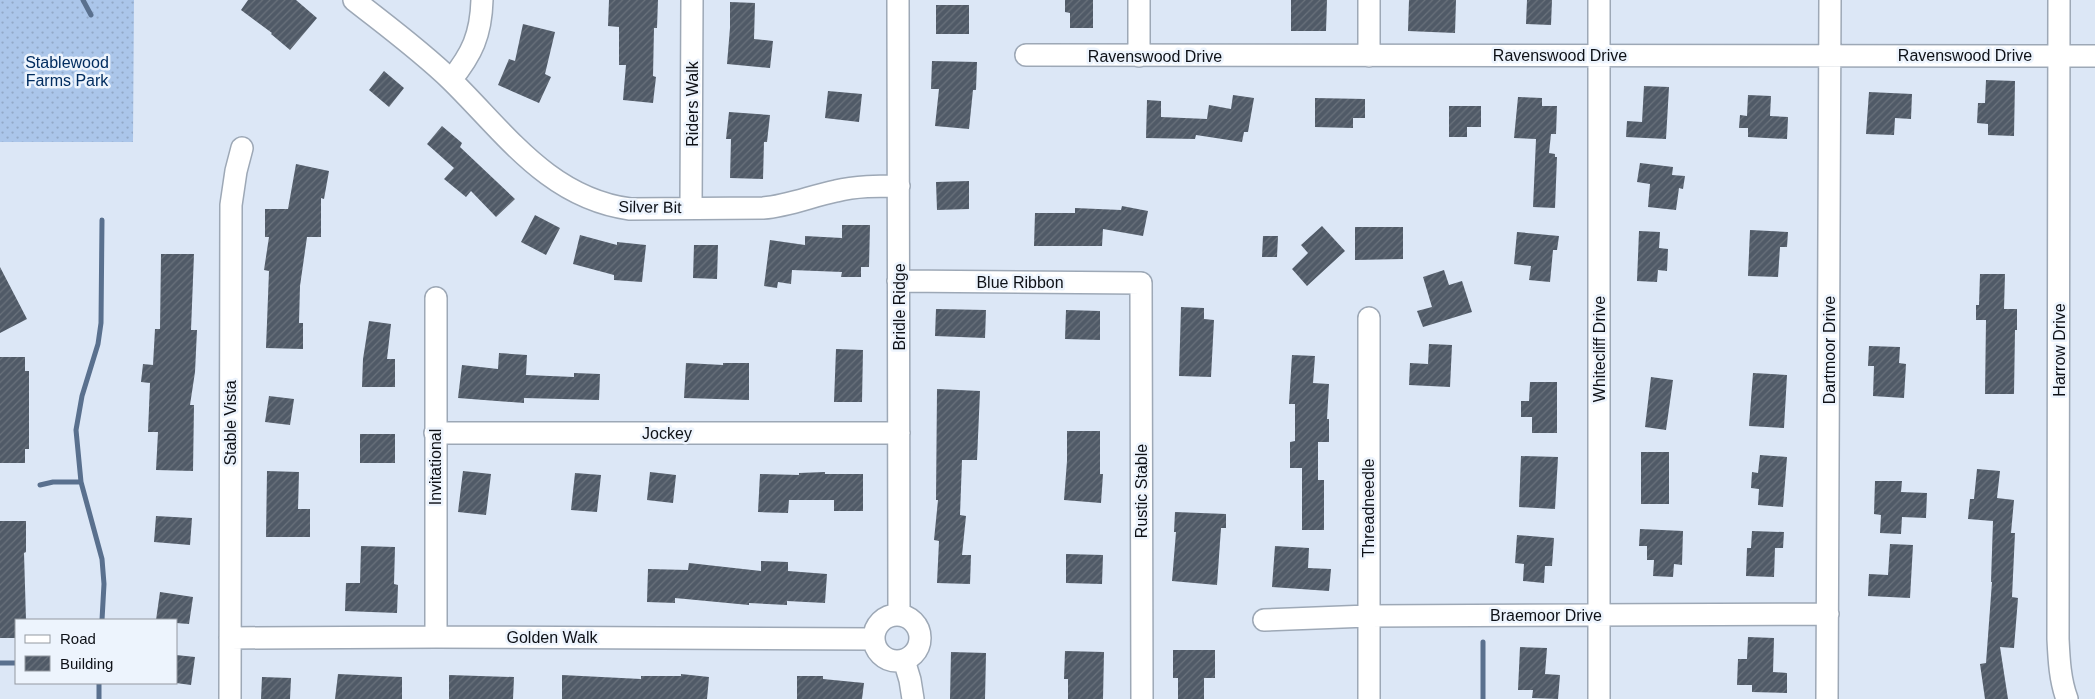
<svg xmlns="http://www.w3.org/2000/svg" width="2095" height="699" font-family="Helvetica,sans-serif">
<style>
.grass{fill:url(#grass-dots)}
.lines{fill:none;stroke-linecap:round;stroke-linejoin:round}
.stream{stroke:#59708e;stroke-width:5}
.building{fill:url(#building-hatch)}
.minor-casing{stroke:#9da8b6;stroke-width:24}
.minor{stroke:#fff;stroke-width:21}
.labels{text-anchor:middle;dominant-baseline:central;stroke-width:5;stroke-linejoin:round;paint-order:stroke}
.street-label{font-size:16px;fill:#0e1117;stroke:#edf4fd}
.park-label{font-size:16px;fill:#022d60;stroke:#edf4fd}
</style>
<defs>
<pattern id="grass-dots" width="8" height="8" patternUnits="userSpaceOnUse" patternTransform="scale(1.25)"><rect width="8" height="8" fill="#abc6ea"/><path d="M2 2h.1M6 6h.1" fill="none" stroke="#92a9c8" stroke-width="1.8" stroke-linecap="round"/></pattern>
<pattern id="building-hatch" width="6" height="6" patternUnits="userSpaceOnUse" patternTransform="scale(1.25)"><rect width="6" height="6" fill="#505a67"/><path d="M-1 1l2-2M0 6l6-6M5 7l2-2" fill="none" stroke="#6a727c"/></pattern>
</defs>
<rect width="100%" height="100%" fill="#dce7f6"/>
<path class="grass" d="M0,0H134L133,142H0Z"/>
<g class="lines">
<path class="stream" d="M83,0L91,15
M40,485L53,482H81
M102,620L104,584L102,559L81,482L76,430L82,396L98,344L101,323L102,220
M1483,642V699
M0,663H16
M99,699V683"/>
</g>
<path class="building" d="M248,0H296L317,18L290,50L271,34L272,33L241,10Z
M609,0H658L657,28H654L653,76L656,77L653,103L623,100L626,65H619V27L608,26Z
M1065,0H1093V28H1070V13L1065,12Z
M1291,0H1327L1326,31H1291Z
M1409,0H1456L1455,33L1408,31Z
M1527,0H1552L1551,25L1526,24Z
M730,2L755,3L754,39L773,41L770,68L727,64L730,28Z
M936,5H969V34H936Z
M523,24L555,32L545,74L551,77L539,103L498,85L509,59L515,61Z
M932,61L977,62L976,90H973L969,129L935,126L939,89H931Z
M384,71L404,88L389,107L369,90Z
M1986,80L2015,81L2014,136L1988,135V124L1977,123L1978,103H1985Z
M1644,86L1669,87L1666,139L1626,137L1627,121L1642,122Z
M828,91L862,94L859,122L825,118Z
M1869,92L1912,94L1911,119L1895,118L1894,135L1866,134Z
M1233,95L1254,98L1248,132H1244L1242,142L1196,135L1195,139L1146,138L1147,100L1161,101V117L1207,119L1209,105L1231,109Z
M1748,95L1771,96L1770,116L1788,117L1787,139L1748,137V128H1739L1740,115L1747,116Z
M1518,97L1542,98V106H1557L1556,134H1551L1549,153L1555,154V157H1557L1555,208L1533,207L1536,139L1514,138Z
M1315,98L1365,99V118H1353V128L1315,127Z
M1449,106H1481V127H1467V137H1449Z
M729,112L770,115L767,142H764L763,179L730,178L731,139H726Z
M442,126L462,143L460,147L515,199L496,217L471,191L466,197L444,179L454,168L427,144Z
M1640,163L1673,167L1672,175L1685,176L1683,189L1679,188L1676,210L1648,207L1650,184L1637,182Z
M296,164L329,171L324,199L321,198V237H307L300,286L299,323H303V349L266,348L269,271L264,270L269,237H265V209H288Z
M969,181V209L937,210L936,182Z
M1122,206L1148,211L1143,236L1103,229L1102,246H1034L1035,213H1075V208L1121,210Z
M535,215L560,228L546,255L521,242Z
M842,225H870L869,267H861V277H841L842,272L792,270L791,284L778,282L777,288L764,286L770,240L805,245V236L842,238Z
M1322,226L1345,251L1307,286L1292,269L1308,253L1301,245Z
M1355,227H1403V259L1355,260Z
M1750,230L1788,232L1787,247H1780L1778,277L1748,276Z
M1639,231L1660,232L1659,248L1668,249L1667,271L1658,270L1657,282L1637,281Z
M1517,232L1559,236L1557,250H1553L1550,282L1529,280L1531,266L1514,264Z
M580,235L617,245V242L646,245L642,282L614,280V275L573,264Z
M1263,236H1278L1277,257H1262Z
M694,245H718L717,279L693,278Z
M161,254H194L191,330H197L195,372L190,405H194L193,471L156,470L158,432H148L150,383L141,382L143,364L153,365L155,329H160Z
M0,267L27,319L0,333Z
M1444,270L1449,285L1462,281L1472,312L1423,327L1417,311L1432,307L1423,277Z
M1980,274H2005L2004,309H2017V330H2015L2014,394H1985L1986,320H1976V305H1979Z
M1181,307L1204,308V319L1214,320L1211,377L1179,376Z
M936,309L986,310L985,338L935,336Z
M1066,310L1100,311V340L1065,339Z
M369,321L391,324L387,359H395V387H362L363,359Z
M1429,344L1452,345L1450,387L1409,385L1410,363L1428,364Z
M1869,346L1900,347L1899,363L1906,364L1904,398L1873,396L1874,366H1868Z
M836,349L863,350L862,402H834Z
M499,353L527,355L526,375L574,377V373L600,374L599,400L524,398V403L458,398L462,365L498,369Z
M1292,355L1315,356L1313,383L1329,384L1327,419H1329V442H1318V480H1324V530H1302V468H1290V442L1295,441V404H1289Z
M0,357H25V371H29V449H25V463H0Z
M686,363L723,365V363H749V400L684,398Z
M1753,373L1787,375L1784,428L1749,426Z
M1651,377L1673,380L1666,430L1645,427Z
M1530,382H1557V433H1532V417H1521V401H1529Z
M937,389L980,391L977,460H962L960,515L966,516L962,555H971L970,584L937,583L939,541L934,540L938,500H936Z
M269,396L294,399L290,425L265,422Z
M1067,431H1100V474H1103L1101,503L1064,500L1067,461Z
M360,434H395V463H360Z
M1641,452H1669V504H1641Z
M1760,455L1787,457L1783,507L1758,505L1759,489L1751,488L1752,472L1758,473Z
M1521,456L1558,457L1555,509L1519,507Z
M1977,469L2000,471L1997,498L2014,500L2011,533H2015L2012,597L2018,598L2014,648L2000,647L2008,699H1985L1980,664L1986,663L1992,582H1991L1993,521L1968,519L1970,499H1974Z
M267,471L299,472L298,509H310V537H266Z
M463,471L491,474L486,515L458,512Z
M650,472L676,475L673,503L647,500Z
M825,472V474H863V511H834V500H789L788,513L758,512L760,474L799,475V473Z
M575,473L601,475L597,512L571,510Z
M1875,481H1902L1901,492L1927,493L1926,518L1902,517L1901,534L1880,533L1881,515L1874,514Z
M1175,512L1226,514V528H1221L1217,585L1172,581L1176,532H1174Z
M156,516L192,518L190,545L154,542Z
M0,521H26V552L24,553L26,620H16V638H0Z
M1640,529L1683,531L1682,565L1674,564L1673,577L1653,576L1654,560H1647V546H1639Z
M1752,531L1784,532L1783,548H1775L1774,577L1746,576L1747,548H1751Z
M1517,535L1554,538L1552,566H1545L1544,583L1523,581L1524,564L1515,563Z
M1890,544L1913,545L1910,598L1868,596L1869,574L1888,575Z
M361,546L395,547L394,584L398,585L397,613L345,611L346,583H360Z
M1275,546L1309,548L1308,568L1331,569L1329,591L1272,587Z
M1066,554L1103,555L1102,584L1066,583Z
M761,561L788,562V571L827,574L825,603L787,601V605L749,603V605L675,598V603L647,602L648,569L688,570L689,563L761,571Z
M160,592L193,597L189,624L176,623V620H156Z
M1748,637L1774,638L1773,672L1787,673V693L1752,692V685H1737L1738,659H1747Z
M1520,647L1547,648L1545,674L1560,675L1558,699L1532,698L1533,690H1518Z
M1173,650H1215V678H1204V699H1178V678H1173Z
M1065,651L1104,652L1103,699H1068V679H1064Z
M951,652L986,653L985,699H950Z
M176,655L195,657L191,685L176,683Z
M338,674L402,677V699H335Z
M681,674L709,677L707,699H562V675L641,679V676H681Z
M449,675L514,677L513,699H449Z
M797,676H823V679L864,683L862,699H797Z
M262,677L291,678L290,699H261Z"/>
<g class="lines">
<defs>
<path id="minor" d="M354,0C387,26 421,51 451,80C506,134 549,198 630,209L763,208C789,206 811,196 836,191C856,186 878,186 899,186
M898,0L899,615
M1599,0V699
M2059,0L2058,639C2059,660 2060,680 2067,699
M1026,55L2095,56
M1139,56V0
M1369,56V0
M451,80C472,54 481,35 482,0
M691,208L692,0
M898,281L1141,283L1142,699
M436,298V637
M1369,318V699
M435,433H899
M874 638a23 23 0 1 1 46 0a23 23 0 1 1-46 0Z
M1264,620L1368,616L1828,614
M230,638L436,637L874,639
M904,660L910,680L913,699
M230,699L231,205L236,171L242,148
M1827,699L1830,0"/>
</defs>
<use href="#minor" class="minor-casing"/>
<use href="#minor" class="minor"/>
</g>
<g class="labels">
<g class="street-label">
<text x="1560" y="55">Ravenswood Drive</text>
<text x="1965" y="55">Ravenswood Drive</text>
<text x="1155" y="56">Ravenswood Drive</text>
<text transform="translate(692 104) rotate(-90)">Riders Walk</text>
<text transform="translate(650 207) rotate(1)">Silver Bit</text>
<text x="1020" y="282">Blue Ribbon</text>
<text transform="translate(899 307) rotate(-90)">Bridle Ridge</text>
<text transform="translate(1599 349) rotate(-90)">Whitecliff Drive</text>
<text transform="translate(1829 350) rotate(-90)">Dartmoor Drive</text>
<text transform="translate(2059 350) rotate(-90)">Harrow Drive</text>
<text transform="translate(230 423) rotate(-90)">Stable Vista</text>
<text x="667" y="433">Jockey</text>
<text transform="translate(435 467) rotate(-90)">Invitational</text>
<text transform="translate(1141 491) rotate(-90)">Rustic Stable</text>
<text transform="translate(1368 508) rotate(-90)">Threadneedle</text>
<text x="1546" y="615">Braemoor Drive</text>
<text x="552" y="637">Golden Walk</text>
</g>
<g class="park-label">
<text x="67" y="62">Stablewood<tspan x="67" dy="18">Farms Park</tspan></text>
</g>
</g>
<rect x="15" y="619" width="162" height="65" fill="#edf4fd" stroke="#9499a1"/>
<rect x="25" y="635" width="25" height="8" fill="#ffffff" stroke="#9499a1"/>
<text x="60" y="644" font-size="15" fill="#0e1117">Road</text>
<rect x="25" y="656" width="25" height="15" fill="url(#building-hatch)" stroke="#9499a1"/>
<text x="60" y="669" font-size="15" fill="#0e1117">Building</text>
</svg>
